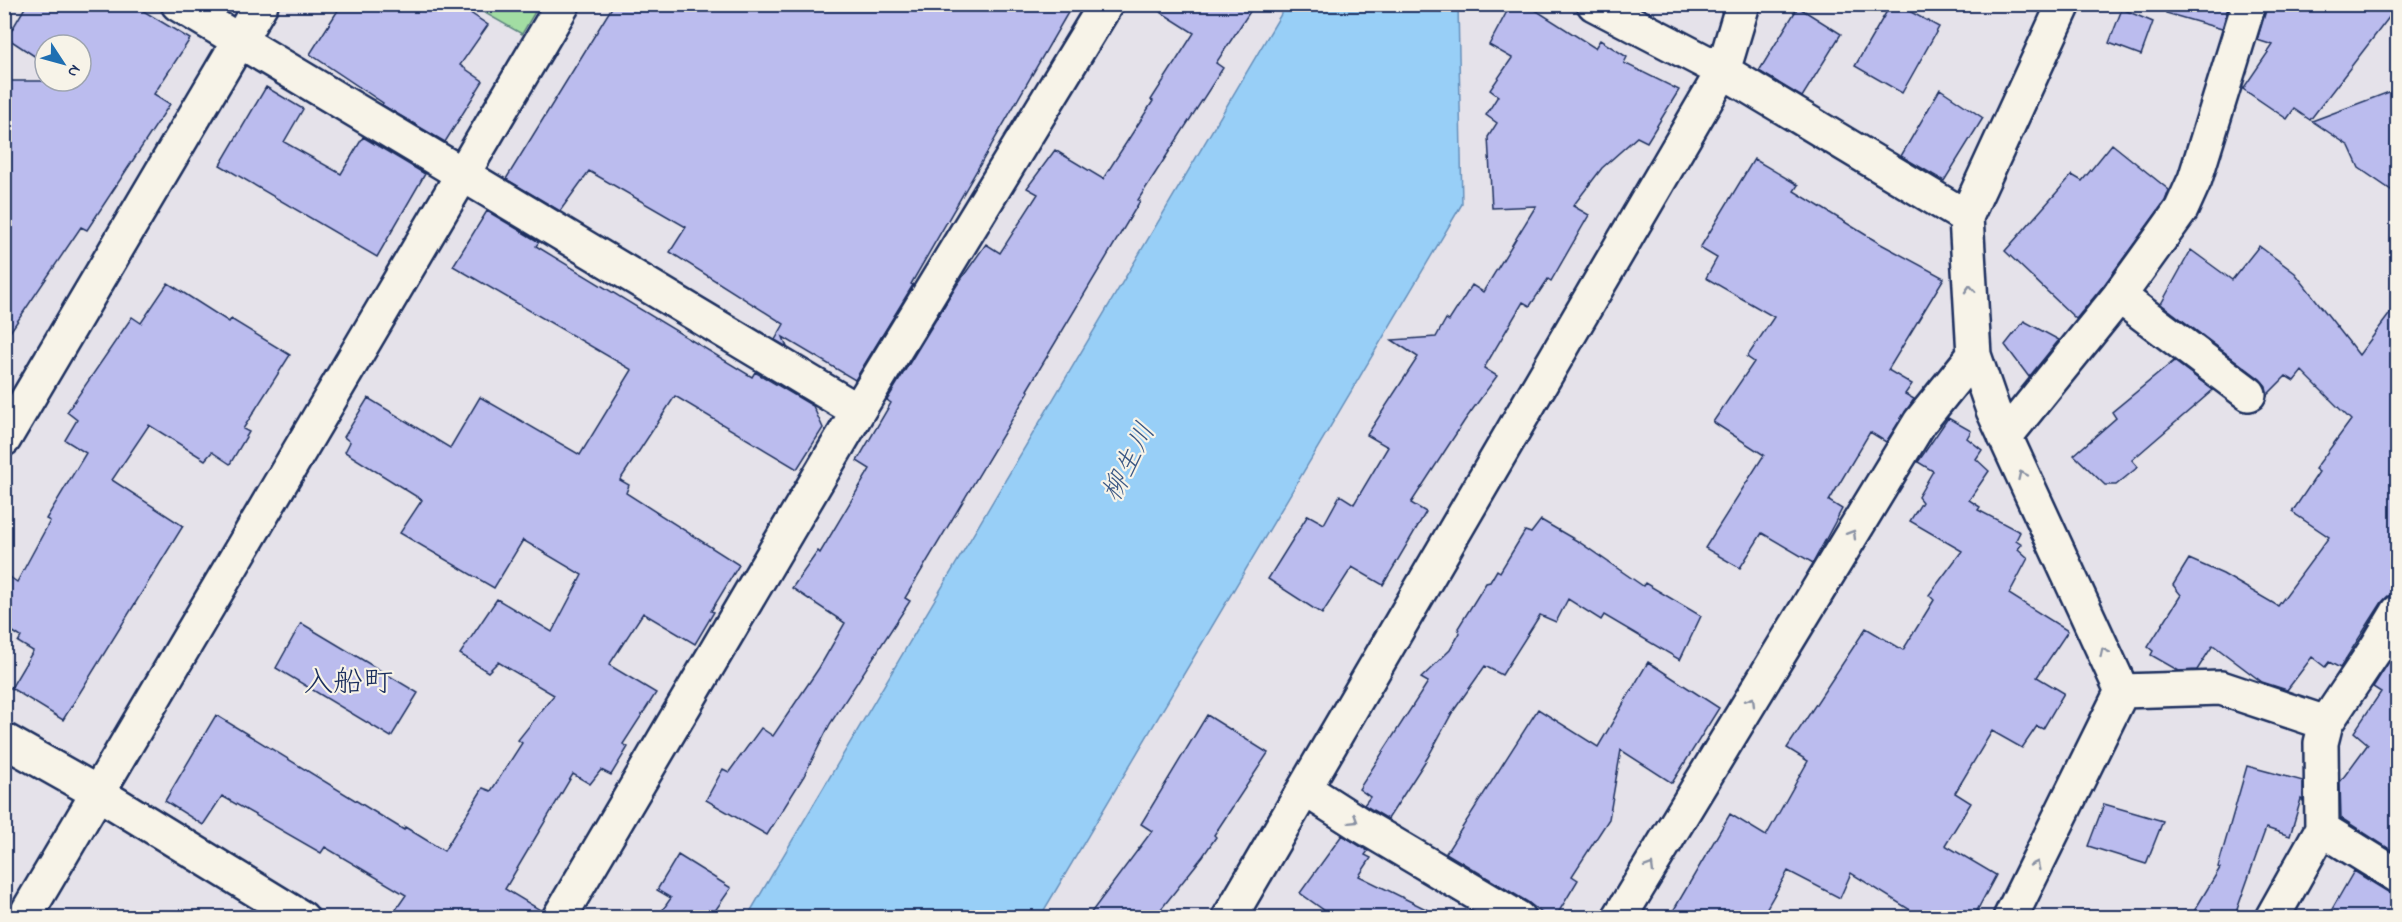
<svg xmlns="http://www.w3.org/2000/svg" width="2402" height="922" font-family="'Indie Flower','Klee One',sans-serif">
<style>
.green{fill:#a2dda3;stroke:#5e8680;stroke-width:1.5}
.water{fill:#98cff7;stroke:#668fba;stroke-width:1.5}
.building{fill:#bbbcee;stroke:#1b2f5e;stroke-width:1.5}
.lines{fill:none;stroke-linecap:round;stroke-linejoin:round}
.minor-casing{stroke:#1b2f5e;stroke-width:38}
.minor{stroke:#f7f3e8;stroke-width:33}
.oneway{stroke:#8991a3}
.labels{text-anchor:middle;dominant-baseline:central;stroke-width:4.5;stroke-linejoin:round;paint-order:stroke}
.water-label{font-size:28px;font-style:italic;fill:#3a5784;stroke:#f7f3e8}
.quarter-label{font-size:30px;fill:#1b2f5e;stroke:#f7f3e8}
</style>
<rect width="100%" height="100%" fill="#e5e2ea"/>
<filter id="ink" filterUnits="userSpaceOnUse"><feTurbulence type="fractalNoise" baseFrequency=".0167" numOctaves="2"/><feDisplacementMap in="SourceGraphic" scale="12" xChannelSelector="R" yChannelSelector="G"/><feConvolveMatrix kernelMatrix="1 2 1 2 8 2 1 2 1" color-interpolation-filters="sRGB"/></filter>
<g filter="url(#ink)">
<path class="green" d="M471,5H539L522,34Z"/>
<path class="water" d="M1287,4L1458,5L1462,204L1040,917H747Z"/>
<path class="building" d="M27,4H132L190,39L154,94L170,104L87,230L81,227L4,341V81H81V45H45V63L7,38Z
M342,4H457L488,25L460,65L483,81L445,142L382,105L383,103L310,54Z
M614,4H1073L911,284L913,285L855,380L783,337L787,347L775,340L784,324L670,252L686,227L589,171L560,211L506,179Z
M1148,4H1255L1216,63L1223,68L1138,200L1140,201L1027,390L1029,391L905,598L910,601L830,724L804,776L767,835L706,800L723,769L729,772L761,728L773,736L819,668L845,623L792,588L818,551L820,553L870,469L857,461L891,403L887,400L957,285L986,244L1000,253L1038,194L1027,188L1055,150L1103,179L1153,101L1151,100L1194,33Z
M1511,4H1526L1595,48L1600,40L1627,57L1624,63L1679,90L1647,142L1637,137L1602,168L1573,206L1589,215L1551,281L1548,279L1530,306L1523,302L1484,368L1497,376L1465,420L1411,503L1426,512L1383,585L1352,567L1322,614L1268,579L1308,515L1324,524L1340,495L1354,504L1388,447L1367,435L1418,357L1392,340L1436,337L1446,319L1449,321L1472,285L1483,292L1536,206L1492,208L1488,137L1497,123L1486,115L1498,96L1490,90L1512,58L1489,45Z
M1891,4H1896L1939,27L1902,93L1855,66Z
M2167,4H2229L2222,29L2166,13Z
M2267,4H2397V7L2310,120L2294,109L2287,119L2243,89L2273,45L2257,40Z
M1798,7L1841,34L1802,97L1759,71Z
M2122,9L2153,22L2141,55L2109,43Z
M266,87L303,109L284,142L341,174L363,137L425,174L377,257L220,165Z
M1940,89L1983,118L1944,181L1901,156Z
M2397,89V194L2359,168L2349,146L2312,121Z
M2112,144L2169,190L2165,201L2104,285L2076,319L2005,251L2072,175L2082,181Z
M1754,159L1798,185L1794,191L1879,243L1944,278L1888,370L1912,384L1905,394L1914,399L1886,442L1870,432L1829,501L1842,509L1813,563L1762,533L1740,568L1705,548L1764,455L1713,422L1754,362L1747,357L1774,317L1706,278L1717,258L1700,248Z
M487,211L539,242L536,246L752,377L755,372L813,406L823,428L797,469L675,396L620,480L629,485L626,493L739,565L711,611L714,612L695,644L643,613L609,665L656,693L623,744L628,747L611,775L601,770L590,784L573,774L505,889L542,911L540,918H390L406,895L325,847L321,853L222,796L203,825L165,801L216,715L404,830L405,827L444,851L483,788L491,791L522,743L518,740L554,695L498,662L488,672L460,654L497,599L552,632L582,575L523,540L494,588L400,533L422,500L345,452L350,442L344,437L368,398L450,448L480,397L580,455L632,370L453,266Z
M2259,246L2295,273L2359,355L2397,304V593L2388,596L2382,602L2340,668L2329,662L2325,667L2312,657L2287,690L2262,682L2213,645L2197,670L2179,671L2151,655L2153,651L2148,647L2181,595L2173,585L2189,559L2223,574L2278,606L2329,537L2292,512L2319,472L2315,469L2351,420L2302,371L2294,381L2286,376L2267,395L2266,386L2260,379L2161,304L2191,250L2232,280Z
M168,283L229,322L231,319L290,355L243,429L249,432L230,464L212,452L205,460L149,425L112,480L183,526L63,720L11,688L33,651L18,642L21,637L4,626V573L17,582L50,521L46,519L86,453L65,440L77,420L67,412L132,317L141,323Z
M2024,321L2059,340L2029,377L2005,345Z
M2174,361L2213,390L2132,460L2138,467L2116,485H2105L2074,455L2116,418L2112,412Z
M1948,418L1971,431L1967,438L1982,450L1976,459L1989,471L1969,500L1980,507L1978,510L2020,532L2016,540L2022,544L2018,549L2028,558L2009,594L2068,631L2037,677L2064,693L2043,729L2037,726L2022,748L1992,731L1955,793L1971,803L1945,845L1996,875L1973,918H1923L1851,873L1840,898L1788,871L1761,918H1669L1730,814L1766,836L1808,761L1787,748L1866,628L1903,650L1934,600L1929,595L1962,551L1910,521L1922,502L1918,497L1933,471L1918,462Z
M1541,520L1579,542L1643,586L1645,583L1701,616L1680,660L1604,615L1601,620L1568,599L1556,622L1540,615L1502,675L1485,666L1452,713L1428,757L1388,819L1364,805L1370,797L1359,789L1428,682L1421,678L1450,650L1460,633L1458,628L1486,583L1490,582L1497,570L1500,572L1525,531L1531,533Z
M301,623L418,693L391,737L276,668Z
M2397,649V854L2341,818L2340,782L2368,744L2354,732L2381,692L2373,687Z
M1648,662L1719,708L1672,783L1621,750L1609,819L1572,876L1578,880L1555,918H1548L1528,902L1446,853L1538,709L1598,747Z
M1207,715L1268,753L1214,835L1216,837L1203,856L1154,918H1087L1152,831L1141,824Z
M2247,766L2303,781V801L2301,799L2290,836L2266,828L2234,918H2190L2220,868L2218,867Z
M2104,804L2163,821L2146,864L2088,846Z
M1342,835L1368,851L1365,855L1371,858L1359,876L1444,918H1335L1300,893Z
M678,855L731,888L710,918H657L671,898L657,890Z
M2354,871L2388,892L2397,895V918H2327Z"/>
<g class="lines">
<defs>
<path id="minor" d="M178,4L858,411
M1594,4L1723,71L1966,217
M2119,296L2249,394
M2005,437L2119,296L2181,210L2195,179L2249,4
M4,439L261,4
M2122,691L2221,688L2326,723L2321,743L2322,829L2398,876
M2326,723L2377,647L2398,612
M4,740L98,793L302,918
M1305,789L1361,825L1518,918
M24,918L563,4
M559,918L858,411L1106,4
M1229,918L1723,71L1743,4
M1619,918L1920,422L1974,355
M2010,918L2122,691L1993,410L1974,355L1966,217L2064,4
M2272,918L2322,829"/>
</defs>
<use href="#minor" class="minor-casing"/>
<use href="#minor" class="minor"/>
</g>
<defs><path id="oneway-chevron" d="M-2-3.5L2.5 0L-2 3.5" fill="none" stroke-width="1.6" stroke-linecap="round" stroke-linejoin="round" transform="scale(1.5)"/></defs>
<g class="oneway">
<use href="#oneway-chevron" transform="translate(1970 289) rotate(-93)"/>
<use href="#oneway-chevron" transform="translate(2022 475) rotate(-115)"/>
<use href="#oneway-chevron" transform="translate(1852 534) rotate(-59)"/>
<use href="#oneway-chevron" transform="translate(2104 652) rotate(-115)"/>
<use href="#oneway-chevron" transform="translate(1751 701) rotate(-59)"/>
<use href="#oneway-chevron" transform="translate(1354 820) rotate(32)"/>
<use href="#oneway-chevron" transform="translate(2036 865) rotate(-64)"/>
<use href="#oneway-chevron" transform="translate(1650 867) rotate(-59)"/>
</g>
</g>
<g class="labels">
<g class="water-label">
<text transform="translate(1130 463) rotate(-63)">柳生川</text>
</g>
<g class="quarter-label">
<text x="348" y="684">入船町</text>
</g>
</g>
<rect width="2402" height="922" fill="none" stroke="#f7f3e8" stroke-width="24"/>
<rect x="12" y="12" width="2378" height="898" fill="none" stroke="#1b2f5e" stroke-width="2" filter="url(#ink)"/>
<g transform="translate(63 63) rotate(126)"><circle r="28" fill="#f7f3e8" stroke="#9fa5b1" stroke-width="1.5"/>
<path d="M0-4.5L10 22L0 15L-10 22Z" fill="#1f6fb2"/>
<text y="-9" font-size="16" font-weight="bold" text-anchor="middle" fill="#1b2f5e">N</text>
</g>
</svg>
